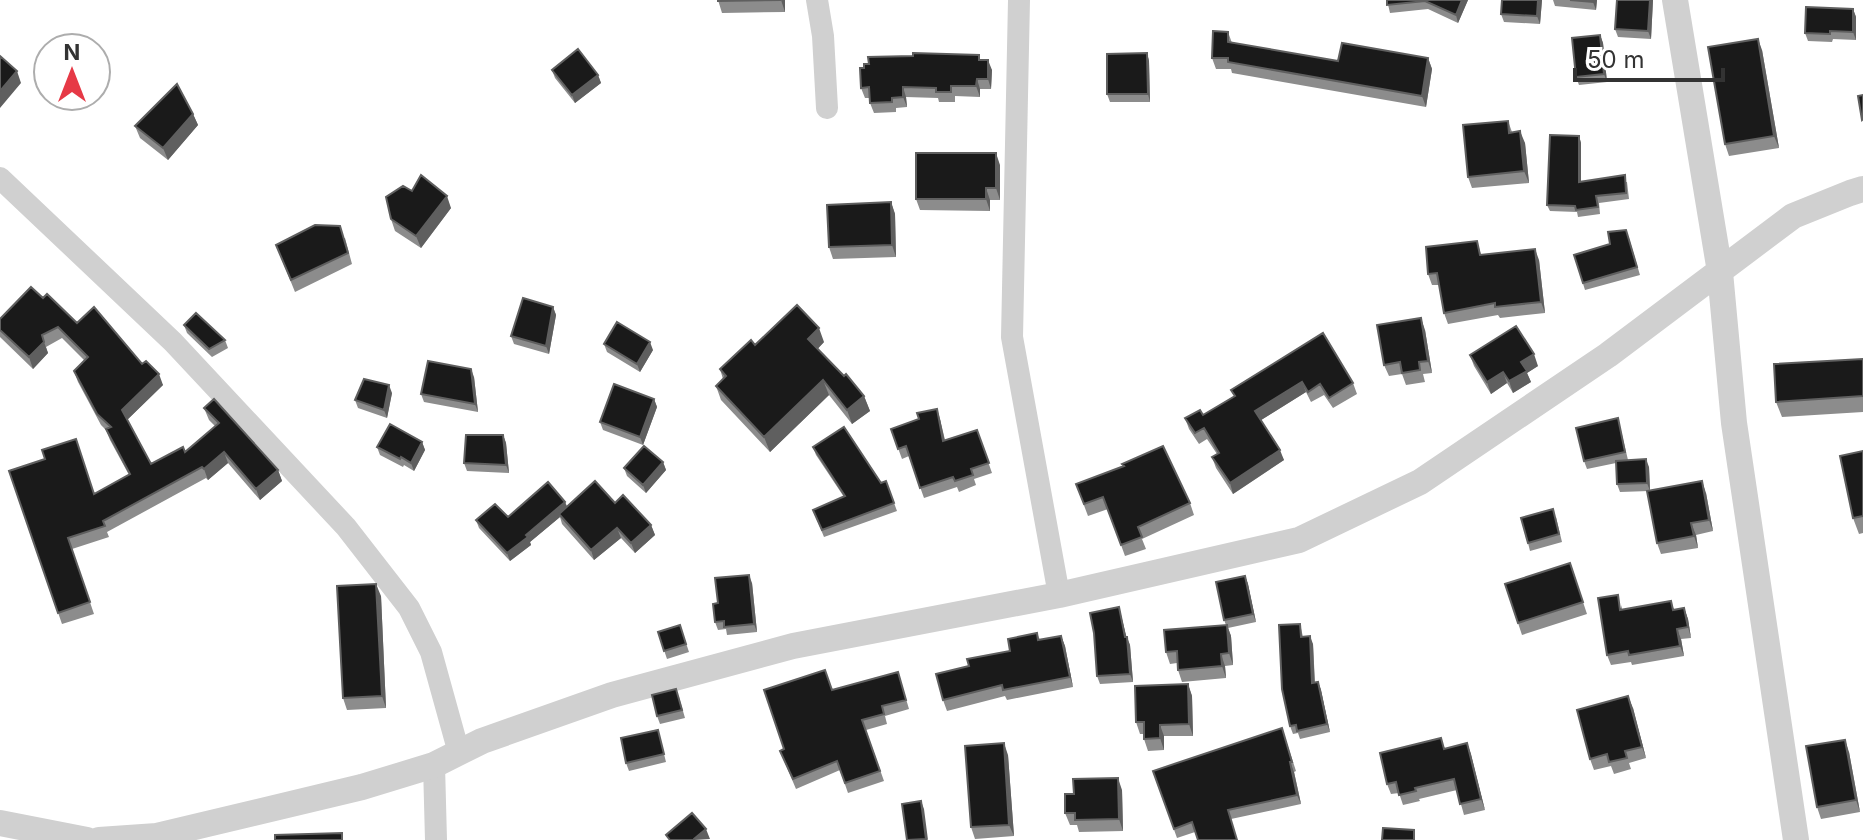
<svg xmlns="http://www.w3.org/2000/svg" width="1863" height="840" font-family="Inter,sans-serif">
<style>
.lines{fill:none;stroke-linecap:round;stroke-linejoin:round}
.minor{stroke:#d0d0d0;stroke-width:22}
.tertiary{stroke:#d0d0d0;stroke-width:26}
.wall{fill:#8c8c8c}
.shaded-wall{fill:#5f5f5f}
.building{fill:#1a1a1a;stroke:#5f5f5f;stroke-width:2}
</style>
<rect width="100%" height="100%" fill="#fff"/>
<g class="lines">
<path class="minor" d="M817,0L823,36L827,108
M1019,0L1012,337L1059,595
M0,178L173,342L346,527L409,608L431,652L459,753
M434,765L436,840"/>
<path class="tertiary" d="M1675,0L1720,272L1734,423L1796,840
M0,823L87,840
M99,840L157,836L362,787L434,765L482,741L612,695L793,646L1059,595L1299,540L1420,482L1608,355L1793,216L1850,193L1863,189"/>
</g>
<path class="wall" d="M718,0H785V12L722,13Z
M1387,0H1468L1458,23L1428,9L1390,13Z
M1502,0H1542L1540,24L1504,22L1501,14Z
M1553,0H1597L1596,10L1555,6Z
M1617,0H1653L1651,39L1618,37L1615,29Z
M1853,9L1856,17V40L1833,39L1832,42L1808,41L1805,33Z
M1228,32L1232,43L1338,61L1428,58L1432,69L1426,107L1232,73L1231,69H1216L1212,58Z
M1600,35L1603,43L1607,82L1579,85L1576,77Z
M1762,50L1779,148L1729,156L1725,144Z
M1147,53L1149,61L1150,102H1110L1107,94Z
M981,60L992,70L991,89H980V97L955,96V102H939L938,98L906,97L907,107L896,108V112L874,113L870,103V98H865L861,88Z
M552,70L598,75L601,83L575,103L555,78Z
M193,114L198,125L168,160L140,138L135,126Z
M1508,121L1512,132L1525,143L1529,183L1472,188L1468,177Z
M1579,136L1581,143V182H1627L1629,199L1599,203L1600,214L1578,217L1577,212L1550,211L1547,205Z
M1000,165V200H990V211L920,210L916,199Z
M412,191L451,208L421,248L395,231L391,219Z
M891,202L895,214L896,257L833,259L829,247Z
M345,238L352,264L295,292L276,245Z
M1629,238L1640,275L1585,290L1574,255Z
M1477,241L1481,255L1539,260L1545,313L1500,318L1498,315L1448,324L1444,313L1439,285H1432L1428,274Z
M43,298L77,323L142,364L163,385L127,420L151,464L185,452L215,426L209,420L204,408L278,470L282,481L260,500L228,463L208,480L206,478L107,532L109,537L72,549L94,614L62,624L9,471L95,494L129,475L110,440L106,430L101,425L78,382L74,371L84,360L62,338L46,347L48,353L33,369L0,337V319Z
M553,307L556,315L549,354L514,344L511,336Z
M184,325L225,340L228,348L212,357L187,333Z
M1425,330L1432,373L1423,374L1425,382L1406,385L1402,374L1389,376L1384,365Z
M1323,333L1353,383L1357,394L1333,408L1324,395L1311,402L1306,392L1261,420L1284,460L1233,494L1216,468L1212,457L1217,454L1207,439L1199,444L1189,429L1185,418L1203,415L1234,396L1231,390Z
M824,342L817,349L864,396L870,411L852,424L829,395L770,452L721,400L716,386L723,379L720,369L755,345Z
M604,344L653,350L640,372L607,352Z
M1470,355L1538,366L1527,373L1531,382L1513,393L1507,383L1491,394L1474,366Z
M1863,359V412L1782,417L1776,402Z
M474,377L478,412L424,402L421,394Z
M392,393L387,418L358,408L355,400Z
M654,399L657,407L643,445L603,430L600,422Z
M1618,418L1628,460L1649,467L1650,491L1706,493L1713,531L1696,535L1698,548L1661,554L1657,543L1649,491L1620,492L1617,484L1616,463L1587,469L1584,461Z
M940,419L945,440L977,430L992,473L974,479L976,485L959,492L957,487L924,498L909,456L902,459L891,429Z
M503,435L506,443L509,473L467,471L464,463Z
M422,442L425,450L414,471L404,465L403,467L380,455L377,447Z
M813,447L881,483L886,481L897,511L824,537L813,510L844,497L816,455Z
M1863,451V533L1859,534L1853,518Z
M663,462L666,470L646,493L627,476L624,468Z
M1076,484L1190,503L1194,515L1142,539L1146,549L1125,556L1108,509L1088,516Z
M565,502L567,506L615,503L651,525L655,535L635,553L621,538L594,560L562,524L560,517L530,542L531,545L510,561L479,528L476,520L508,517Z
M1556,517L1562,542L1530,551L1528,543Z
M1570,563L1587,614L1522,635L1505,584Z
M1245,576L1248,584L1256,622L1228,628L1231,636L1233,665L1225,666L1226,678L1182,682L1178,670L1177,663L1170,664L1166,652L1226,625L1224,620Z
M752,583L757,632L727,635L726,629L718,630L715,622L718,603Z
M381,596L386,708L347,710L343,698Z
M1671,601L1674,610L1684,608L1688,619L1691,638L1681,639L1684,656L1632,665L1631,662L1611,665L1607,655L1622,605V610Z
M1119,607L1126,637L1130,645L1133,682L1100,684L1097,676Z
M1300,624L1303,637L1313,644L1315,683L1318,682L1321,690L1330,732L1300,739L1298,733L1293,734L1290,726Z
M680,625L689,652L667,659L658,632Z
M1037,633L1040,640L1061,636L1065,646L1073,687L1007,700L1005,696L947,711L943,700L969,666L1010,651Z
M898,672L909,709L885,716L887,724L866,730L884,781L848,793L840,770L796,789L780,751L784,749L832,690Z
M1188,684L1192,696L1193,736H1164V750L1148,751L1144,739V734H1140L1136,722Z
M679,697L685,718L660,724L657,716Z
M1633,708L1646,758L1629,763L1631,769L1614,774L1611,766L1594,770L1590,759Z
M1282,728L1296,771L1294,772L1301,804L1231,819L1237,840H1198L1195,832L1177,838L1153,771Z
M658,730L666,762L629,771L626,763Z
M1467,743L1485,810L1464,815L1457,790L1419,799L1420,801L1403,805L1399,793L1391,794L1387,784L1445,749Z
M1849,752L1860,812L1821,819L1817,807Z
M1008,755L1014,836L975,839L971,827Z
M1122,790L1123,831L1079,832L1077,825H1070L1065,813Z"/>
<path class="shaded-wall" d="M781,0H785V12Z
M1462,0H1468L1458,23L1456,15Z
M1538,0H1542L1540,24L1537,16Z
M1593,0H1597L1596,10L1593,2Z
M1650,0H1653L1651,39L1648,31Z
M1853,9L1856,17V40L1853,32Z
M1600,35L1603,43L1607,82L1604,74Z
M1758,39L1762,50L1779,148L1774,136Z
M1147,53L1149,61L1150,102L1148,94Z
M1428,58L1432,69L1426,107L1422,96Z
M988,60L992,70L991,89L988,79Z
M17,71L21,83L0,108V91Z
M598,75L601,83L575,103L572,95Z
M977,79L980,89V97L976,86Z
M903,87L906,97L907,107L903,97Z
M193,114L198,125L168,160L163,148Z
M1520,131L1525,143L1529,183L1524,171Z
M1579,136L1581,143V189L1579,182Z
M996,153L1000,165V200L996,188Z
M986,188L990,200V211L986,199Z
M447,196L451,208L421,248L416,236Z
M891,202L895,214L896,257L892,245Z
M1535,249L1539,260L1545,313L1541,302Z
M553,307L556,315L549,354L546,346Z
M1421,318L1425,330L1432,373L1428,361Z
M819,328L824,342L813,354L808,339Z
M44,342L48,353L33,369L29,357Z
M650,342L653,350L640,372L637,364Z
M1534,354L1538,366L1527,373L1531,382L1513,393L1509,381L1521,362Z
M471,369L474,377L478,412L475,404Z
M1503,372L1507,383L1491,394L1487,382Z
M159,374L163,385L126,421L122,410Z
M823,380L829,395L770,452L764,437Z
M1302,382L1306,392L1258,422L1255,411Z
M389,385L392,393L387,418L384,410Z
M864,396L870,411L852,424L847,410Z
M654,399L657,407L643,445L640,437Z
M937,409L940,419L947,451L943,441Z
M503,435L506,443L509,473L506,465Z
M422,442L425,450L414,471L411,463Z
M1280,450L1284,460L1233,494L1230,483Z
M224,452L228,463L208,480L204,469Z
M1646,459L1649,467L1650,491L1647,483Z
M663,462L666,470L646,493L643,485Z
M278,470L282,481L260,500L256,489Z
M1702,481L1706,493L1713,531L1709,520Z
M565,502L568,510L559,514L560,517L530,542L531,545L510,561L507,553Z
M1691,523L1696,535L1698,548L1694,536Z
M651,525L655,535L635,553L631,543Z
M617,528L621,538L594,560L591,550Z
M749,575L752,583L757,632L754,624Z
M1245,576L1248,584L1256,622L1253,614Z
M376,584L381,596L386,708L382,696Z
M1119,607L1128,643L1127,637L1130,645L1133,682L1130,674L1125,637Z
M1684,608L1688,619L1691,638L1688,627Z
M1227,625L1231,636L1233,665L1229,653Z
M1677,629L1681,639L1684,656L1680,646Z
M1061,636L1065,646L1073,687L1070,677Z
M1310,636L1313,644L1315,691L1312,683Z
M1221,654L1225,666L1226,678L1222,666Z
M1318,682L1321,690L1330,732L1327,724Z
M1188,684L1192,696L1193,736L1189,724Z
M1628,696L1633,708L1646,758L1642,747Z
M1160,725L1164,736V750L1160,738Z
M1845,740L1849,752L1860,812L1856,800Z
M1004,743L1008,755L1014,836L1009,825Z
M1467,743L1471,754L1485,810L1481,799Z
M1290,762L1294,772L1301,804L1297,795Z
M1118,778L1122,790L1123,831L1119,819Z
M921,801L924,809L928,840L926,839Z
M706,829L710,839L694,840V839Z"/>
<path class="building" d="M718,0H781L718,1Z
M1387,0H1462L1456,15L1425,1L1387,5Z
M1502,0H1538L1537,16L1501,14Z
M1570,0H1593V2Z
M1617,0H1650L1648,31L1615,29Z
M1806,7L1853,9V32L1830,31V34L1805,33Z
M1213,31L1228,32V42L1338,61L1342,43L1428,58L1422,96L1228,62V58H1212Z
M1600,35L1604,74L1576,77L1572,38Z
M1758,39L1774,136L1725,144L1708,47Z
M578,49L598,75L572,95L552,70Z
M913,53L979,55V60H988V79H977L976,86H951V92H936V88L903,87V97L892,98V102L870,103L869,87L861,88L860,68H864V64H869L868,57L913,56Z
M1147,53L1148,94H1107V54Z
M0,56L17,71L0,91Z
M177,84L193,114L163,148L135,126Z
M1863,95V119L1862,120L1858,96Z
M1508,121L1509,133L1520,131L1524,171L1468,177L1463,125Z
M1550,135L1579,136V182L1625,175L1626,193L1596,196L1598,207L1576,210L1575,206L1547,205Z
M916,153H996V188H986V199H916Z
M421,175L447,196L416,236L391,219L386,197L403,186L412,191Z
M891,202L892,245L829,247L827,205Z
M315,225L340,226L348,253L291,280L276,245Z
M1626,230L1637,267L1583,283L1574,255L1610,244L1608,232Z
M1477,241L1480,255L1535,249L1541,302L1495,307V303L1444,313L1437,273L1428,274L1426,247Z
M31,287L43,298L47,294L77,323L94,307L142,364L146,361L159,374L122,410L151,464L183,447L185,452L219,423L204,408L214,399L278,470L256,489L224,452L204,469L202,467L103,521L105,526L68,538L90,602L58,613L9,471L45,459L42,450L76,439L94,494L130,474L106,429L111,427L97,414L74,371L88,357L58,327L42,335L44,342L29,357L0,330V319Z
M523,298L553,307L546,346L511,336Z
M797,305L819,328L808,339L844,376L846,374L864,396L847,410L823,380L764,437L716,386L726,376L720,369L751,340L755,345Z
M196,313L225,340L209,349L184,325Z
M1421,318L1428,361L1419,362L1420,370L1402,373L1400,362L1384,365L1377,325Z
M617,322L650,342L637,364L604,344Z
M1516,326L1534,354L1521,362L1527,371L1509,381L1503,372L1487,382L1470,355Z
M1323,333L1353,383L1329,398L1320,384L1308,392L1302,382L1255,411L1280,450L1230,483L1212,457L1219,453L1204,428L1195,433L1185,418L1200,410L1203,415L1235,396L1231,390Z
M1863,359V396L1776,402L1774,364Z
M428,361L471,369L475,404L421,394Z
M364,379L389,385L384,410L355,400Z
M614,384L654,399L640,437L600,422Z
M937,409L943,441L977,430L989,463L971,469L973,475L955,481L953,477L920,488L906,446L898,449L891,429L919,419L917,413Z
M1618,418L1625,452L1584,461L1576,428Z
M390,424L422,442L411,463L401,457L400,459L377,447Z
M844,427L881,483L886,481L894,503L822,530L813,510L845,496L813,447Z
M466,435H503L506,465L464,463Z
M644,446L663,462L643,485L624,468Z
M1163,446L1190,503L1138,527L1142,537L1121,545L1103,497L1084,504L1076,484L1124,466L1122,464Z
M1863,451V516L1853,518L1840,456Z
M1646,459L1647,483L1617,484L1616,461Z
M595,481L615,503L623,495L651,525L631,543L617,528L591,550L559,514Z
M1702,481L1709,520L1691,523L1694,536L1657,543L1647,491Z
M548,482L565,502L526,535L528,537L507,553L476,520L495,504L508,517Z
M1553,509L1559,534L1528,543L1521,518Z
M1570,563L1583,602L1518,623L1505,584Z
M749,575L754,624L724,627V621L715,622L713,604L718,603L715,578Z
M1245,576L1253,614L1224,620L1216,582Z
M376,584L382,696L343,698L337,586Z
M1618,595L1620,610L1671,601L1673,610L1684,608L1688,627L1677,629L1680,646L1629,655L1628,651L1607,655L1598,598Z
M1119,607L1125,637H1127L1130,674L1097,676L1094,633L1090,613Z
M1300,624L1301,637L1310,636L1312,683L1318,682L1327,724L1297,731L1296,725L1290,726L1282,689L1279,625Z
M680,625L686,644L664,651L658,632Z
M1227,625L1229,653L1221,654L1222,666L1178,670L1177,651L1166,652L1164,630Z
M1037,633L1038,640L1061,636L1070,677L1003,690L1002,685L943,700L936,674L969,666L967,659L1010,651L1008,639Z
M825,670L832,690L898,672L906,700L882,706L884,714L862,720L880,771L845,783L837,761L793,779L780,751L784,749L764,690Z
M1188,684L1189,724L1160,725V738L1144,739V722H1136L1135,686Z
M676,689L682,710L657,716L652,695Z
M1628,696L1642,747L1625,751L1627,758L1609,762L1607,754L1590,759L1577,710Z
M1282,728L1292,762H1290L1297,795L1228,810L1237,840H1198L1192,822L1174,829L1153,771Z
M658,730L664,754L626,763L621,738Z
M1441,738L1444,749L1467,743L1481,799L1460,804L1454,779L1415,788L1416,791L1399,795L1396,782L1387,784L1380,753Z
M1845,740L1856,800L1817,807L1806,746Z
M1004,743L1009,825L971,827L965,746Z
M1118,778L1119,819L1075,820V813H1065V794H1074L1073,779Z
M921,801L926,839L907,840L902,804Z
M692,813L706,829L694,839V840H670L666,835Z
M1383,828L1414,830V840H1382Z
M342,833V840H275V835Z"/>
<g transform="translate(72 72)"><circle r="38" fill="#ffffff" stroke="#adadad" stroke-width="2"/>
<path d="M0-6L14 30L0 20L-14 30Z" fill="#e63946"/>
<text y="-12" font-size="22" font-weight="bold" text-anchor="middle" fill="#333333">N</text>
</g>
<path d="M1575 68v12h148v-12" fill="none" stroke="#333333" stroke-width="4"/>
<text x="1587" y="68" font-size="24" fill="#333333" stroke="#ffffff" stroke-width="6" paint-order="stroke">50 m</text>
</svg>
